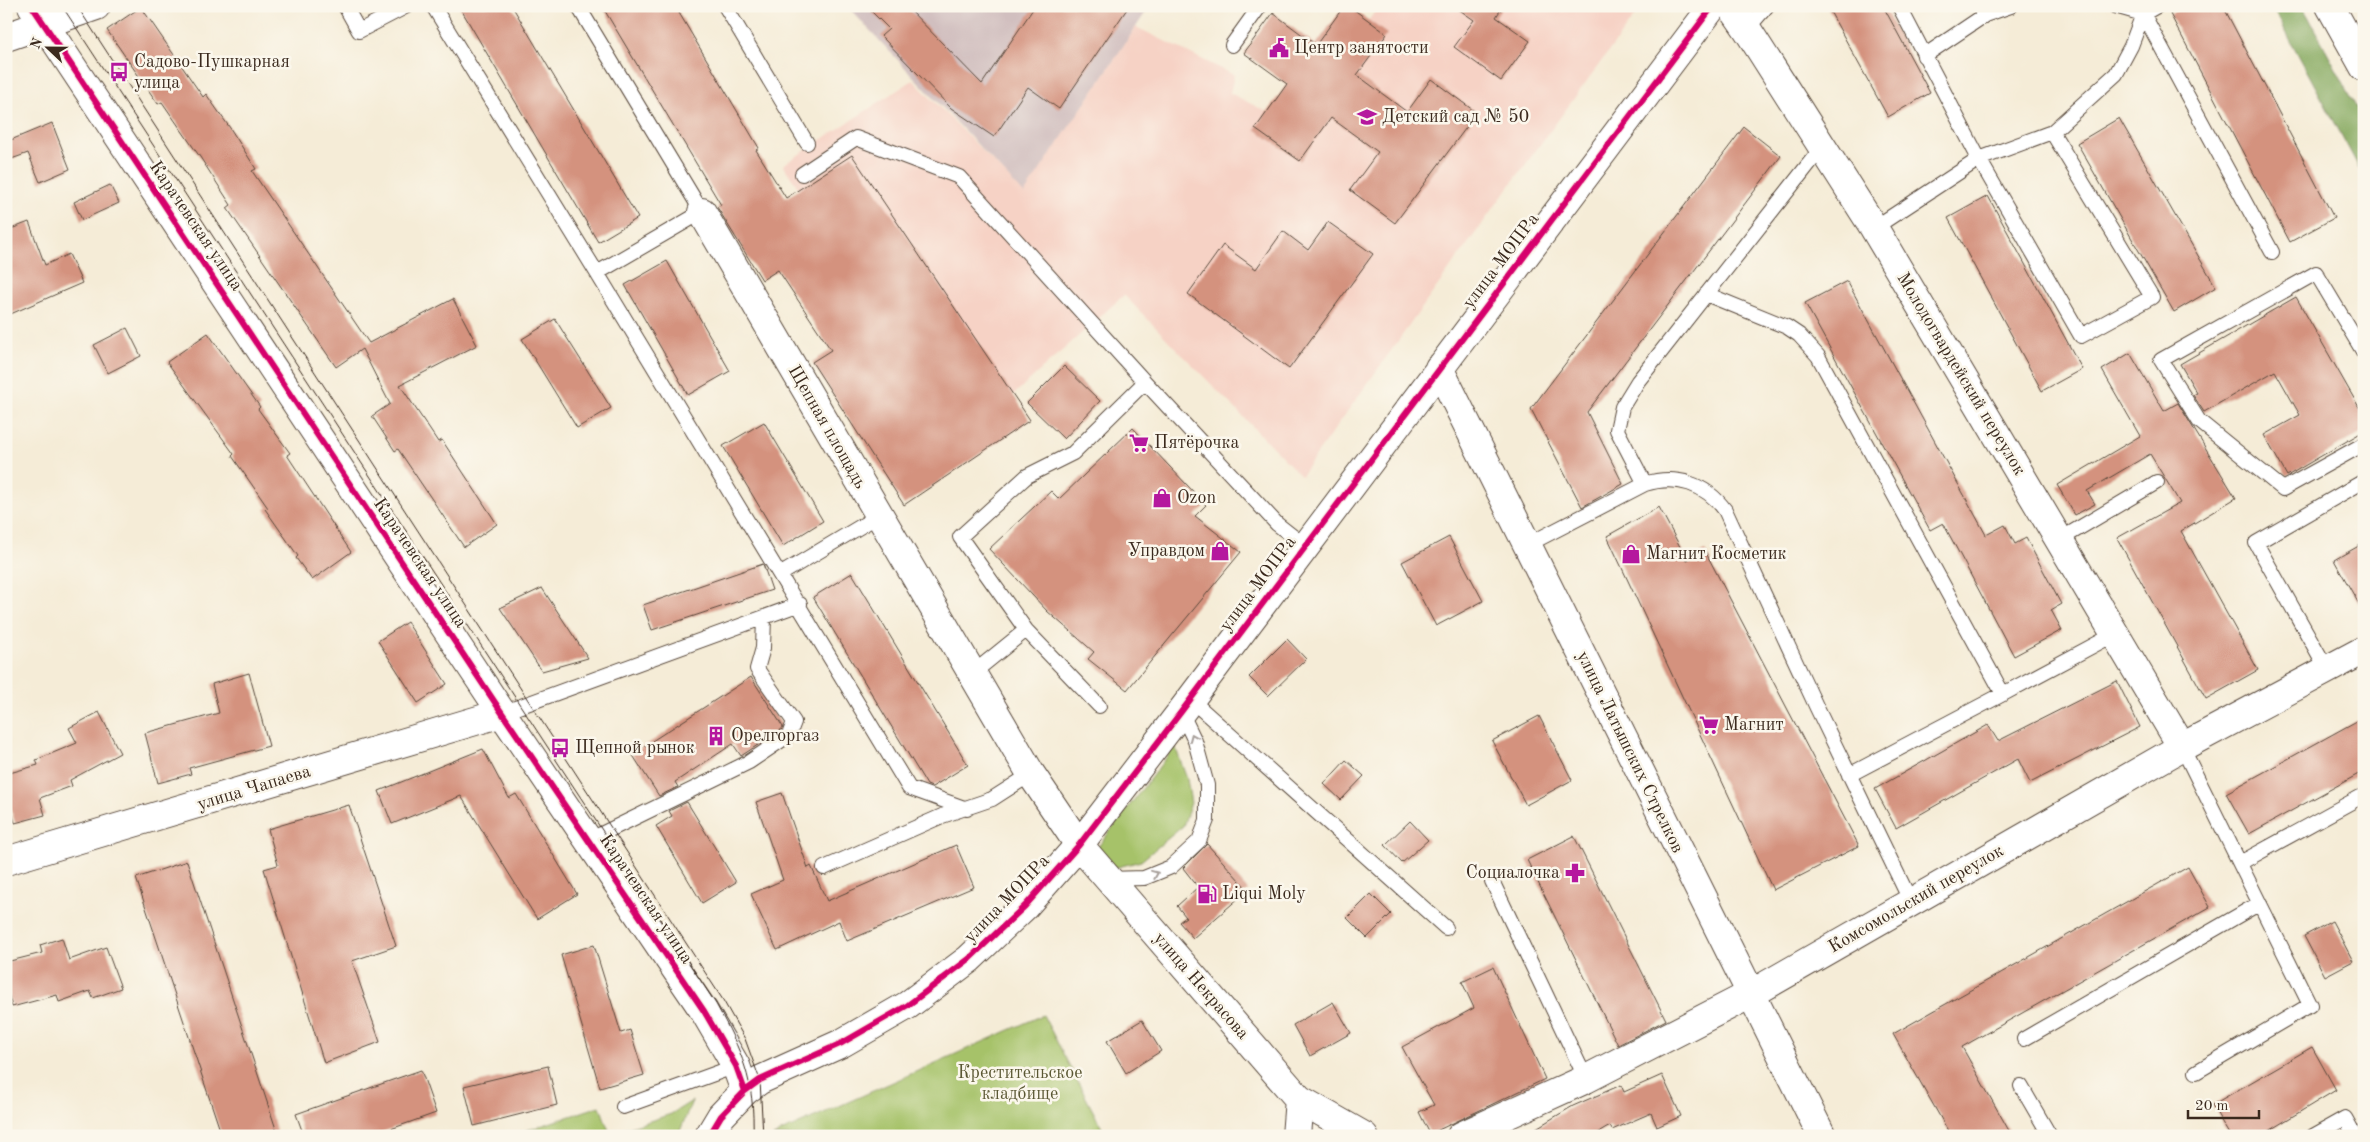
<svg xmlns="http://www.w3.org/2000/svg" width="2370" height="1142" font-family="'Old Standard TT',serif">
<style>
.built{fill:#f6d2c5}
.industrial{fill:#d1bfbf}
.green{fill:#a6c269;stroke:#707644}
.forest{fill:#84a85d;stroke:#60693e}
.building{fill:#d4927e}
.lines{fill:none;stroke-linecap:round;stroke-linejoin:round}
.lane-casing{stroke:#57473a;stroke-width:16}
.street-casing{stroke:#57473a;stroke-width:30}
.secondary-casing{stroke:#57473a;stroke-width:30}
.primary-casing{stroke:#57473a;stroke-width:30}
.lane{stroke:#fff;stroke-width:14}
.street{stroke:#fff;stroke-width:28}
.secondary{stroke:#fff;stroke-width:28}
.primary{stroke:#fff;stroke-width:28}
.tram{stroke:#3b2a1e;stroke-width:1}
.cycleway-casing{stroke:#fbf7ec;stroke-width:9}
.cycleway{stroke:#d6006c;stroke-width:6}
.oneway{stroke:#a79f9a}
.labels{text-anchor:middle;dominant-baseline:central;stroke-width:5;stroke-linejoin:round;paint-order:stroke}
.poi-label{font-size:18px;fill:#3b2a1e;stroke:#fbf7ec;text-anchor:start}
.street-label{font-size:18px;fill:#3b2a1e;stroke:#fbf7ec}
.park-label{font-size:18px;fill:#5b5834;stroke:#fbf7ec}
</style>
<rect width="100%" height="100%" fill="#fbf7ec"/>
<filter id="ink" filterUnits="userSpaceOnUse"><feTurbulence type="fractalNoise" baseFrequency=".02" numOctaves="2"/><feDisplacementMap in="SourceGraphic" scale="10" xChannelSelector="R" yChannelSelector="G"/><feConvolveMatrix kernelMatrix="1 2 1 2 8 2 1 2 1" color-interpolation-filters="sRGB"/></filter>
<filter id="wash" filterUnits="userSpaceOnUse"><feTurbulence type="fractalNoise" baseFrequency=".0096" numOctaves="4" result="noise"/><feDisplacementMap in="SourceGraphic" scale="20" xChannelSelector="R" yChannelSelector="G"/><feGaussianBlur stdDeviation="1.12" result="paint"/><feColorMatrix in="noise" values="0 0 0 0 0 0 0 0 0 0 0 0 0 0 0 0 0 1.4 0 .05"/><feComposite in="paint" operator="in"/></filter>
<g filter="url(#wash)">
<rect width="100%" height="100%" fill="#f5ecd7"/>
<path class="built" d="M1344,6L1368,21L1379,6H1642L1495,206L1301,476L1124,295L1013,395L1030,420L904,505L867,450L940,401L783,165L913,80L1024,193L1136,27L1234,75L1230,93L1267,112Z"/>
<path class="industrial" d="M847,6H1150L1024,194Z"/>
<path class="green" d="M1175,746L1187,779L1191,803L1183,826L1141,861L1114,868L1097,848Z
M1043,1015L1106,1136H773L781,1132Z
M692,1101L678,1136H510L600,1106L610,1134L671,1114Z"/>
<path class="forest" d="M2272,6H2302L2308,16L2364,121V177Z"/>
<g id="blocks">
<path class="building" d="M459,6H512L638,218L598,242Z
M602,6H675L759,148L756,150L786,198L852,155L1030,420L904,505L812,362L831,350L778,270L762,280L717,207L721,205Z
M866,6H906L982,84L1035,6H1129L1059,109L1028,87L994,137L951,108L881,36L889,29Z
M1344,6H1349L1387,34L1357,75L1407,112L1431,79L1477,113L1395,223L1350,190L1378,152L1331,118L1300,161L1255,129L1287,84L1244,53L1273,13L1316,45Z
M1454,6H1503L1496,17L1530,41L1501,81L1454,47L1474,20Z
M1827,6H1883L1930,93L1888,117Z
M2185,6H2223L2334,218L2290,242L2170,14Z
M141,7L203,97L206,94L230,128L256,169L252,171L369,343L453,299L477,345L400,385L438,442L442,440L497,524L464,547L398,449L395,451L372,416L390,404L362,349L336,367L227,208L231,205L200,157L162,102L158,104L107,30Z
M2119,118L2216,287L2174,312L2077,143Z
M52,123L70,169L40,182L28,153L6,161V142Z
M1744,127L1781,156L1587,412L1623,484L1582,507L1531,409Z
M110,185L119,203L82,220L74,202Z
M1988,196L2082,369L2042,391L1948,218Z
M29,222L45,265L69,254L82,283L6,316V231Z
M1328,222L1373,254L1289,369L1188,294L1223,245L1256,269L1283,231L1308,250Z
M667,261L730,371L688,395L625,285Z
M1847,281L1986,535L2005,525L2015,544L2026,538L2061,604L2051,610L2062,630L2014,656L1943,523L1930,530L1805,303Z
M2296,297L2364,416V431L2287,476L2264,435L2300,415L2275,371L2204,412L2193,395L2197,393L2180,364Z
M555,319L611,408L577,428L522,339Z
M127,328L141,356L108,373L94,345Z
M208,333L260,407L258,409L290,453L287,455L351,552L312,580L296,558L298,556L265,509L268,508L232,456L234,454L167,362Z
M2130,353L2164,411L2178,403L2236,498L2181,531L2258,670L2206,699L2117,538L2180,503L2150,454L2087,491L2095,504L2075,515L2057,485L2140,436L2102,370Z
M1064,366L1100,401L1064,439L1027,403Z
M764,422L823,521L783,546L723,446Z
M1133,428L1206,505L1195,516L1241,552L1127,690L1088,659L1094,652L1047,611L989,549L1051,491L1059,499Z
M1659,507L1687,560L1705,551L1859,846L1773,890L1607,536Z
M1449,537L1483,601L1436,626L1402,562Z
M2364,543V613L2334,560Z
M763,564L772,590L652,630L643,605Z
M852,573L968,765L932,787L927,785L813,597Z
M542,588L588,658L542,671L500,608Z
M407,622L447,684L418,703L378,641Z
M1287,639L1306,659L1268,696L1249,677Z
M249,673L269,746L189,768L191,774L158,783L145,733L219,713L212,684Z
M751,677L783,727L782,729L741,756L733,744L675,782L678,787L659,796L632,754Z
M2117,681L2140,727L2030,783L2018,759L1896,828L1875,789L1988,725L1998,741Z
M99,712L120,753L70,780L72,786L40,798L45,815L15,823L6,791V774L38,765L36,760L77,743L69,728Z
M1539,716L1572,780L1526,805L1492,741Z
M2364,717V771L2249,834L2226,793Z
M483,749L509,798L516,794L577,894L537,919L461,796L392,824L379,791Z
M1346,760L1364,776L1341,800L1324,784Z
M782,793L808,868L811,866L827,901L956,845L974,887L847,941L839,921L777,950L751,894L783,880L756,802Z
M687,802L736,882L702,903L656,826L672,816L669,811Z
M349,805L396,946L352,961L380,1042L324,1063L264,869L278,865L268,829Z
M1410,821L1428,840L1402,863L1385,845Z
M1574,836L1666,1020L1618,1045L1527,860Z
M1207,844L1248,890L1193,938L1179,922L1186,917L1177,906L1198,887L1183,868Z
M187,861L277,1132L267,1136H222L136,878Z
M2188,867L2210,907L1962,1047L2012,1136H1951L1893,1034Z
M1371,894L1391,914L1367,938L1347,918Z
M2332,921L2353,961L2325,976L2304,936Z
M62,938L69,960L106,947L121,988L93,998L90,991L59,1002L57,995L12,1007L6,986V962L42,953L40,945Z
M594,945L621,1033L630,1030L644,1075L600,1088L561,955Z
M1493,967L1545,1079L1430,1134L1419,1112L1434,1105L1402,1047L1474,1008L1462,982Z
M1333,1002L1351,1033L1310,1056L1293,1025Z
M1142,1020L1161,1051L1126,1073L1107,1041Z
M2312,1047L2336,1090L2260,1136H2230L2212,1105Z
M548,1066L557,1105L474,1126L464,1086Z
M421,1070L436,1113L371,1136H304L296,1114Z
M1662,1075L1681,1116L1657,1127L1651,1113L1612,1130L1610,1126L1593,1136H1523L1573,1106L1621,1085L1624,1092Z"/>
</g>
</g>
<g filter="url(#ink)">
<use href="#blocks" fill-opacity="0" stroke="#57473a" stroke-width="1"/>
<g class="lines">
<defs>
<path id="lane" d="M345,6L359,31L407,6
M433,6L597,273L702,212L578,6
M725,6L807,143
M1899,6L1979,159L2081,336L2152,297L2052,132
M2115,6L2143,14
M2140,8L2272,252
M1747,29L1767,6
M1232,45L1260,6
M1924,56L1985,15L2011,6
M1823,146L1638,381L1622,407L1617,430L1645,484C1676,474 1706,484 1725,510L1817,708L1911,902
M802,174L856,138L959,177L1145,382L1277,524L1305,546
M1874,228L1979,159L2052,132L2116,74L2131,46L2143,14L2157,6
M597,273L909,788L967,809
M1706,294L1787,327L1799,335L1818,356L2003,694L2115,634
M2364,353L2316,273L2161,360L2199,421L2283,489L2364,444
M2059,540L2157,482
M1527,545L1645,484
M781,574L878,516
M2327,669L2256,543L2364,481
M973,673L1026,630
M1190,699L1446,928
M1099,706L1026,630L960,537L1027,476L1073,453L1145,382
M502,713L800,604
M2182,747L2310,1005L2196,1072
M1849,775L2003,694
M589,840L749,762L789,735L794,722L757,669L763,648L764,617
M2240,863L2364,795
M824,868L942,816L992,799L1031,774
M1108,879L1144,878L1171,867L1199,841L1207,820V785L1195,741L1181,712
M1492,881L1586,1079
M2024,1039L2260,903
M2021,1086L2050,1136
M623,1107L736,1066
M2313,1136L2345,1118L2355,1136"/>
<path id="street" d="M1731,6L1747,29L1874,228L2182,747
M6,37L96,6
M702,212L1031,774L1079,845L1299,1099L1296,1136
M6,861L502,713
M1299,1099L1364,1136
M1461,1136L1586,1079L1751,994L2182,747L2364,650"/>
<path id="secondary" d="M32,6L502,713L704,1011L736,1066L745,1091
M1439,368L1822,1136
M709,1136L721,1116L745,1091L760,1080L842,1043L908,1005L969,959L1025,906L1079,845L1181,712L1713,6"/>
<path id="primary" d="M2330,6L2364,67"/>
</defs>
<use href="#lane" class="lane-casing"/>
<use href="#street" class="street-casing"/>
<use href="#secondary" class="secondary-casing"/>
<use href="#primary" class="primary-casing"/>
<use href="#lane" class="lane"/>
<use href="#street" class="street"/>
<use href="#secondary" class="secondary"/>
<use href="#primary" class="primary"/>
<path class="tram" d="M62,6L716,1004C742,1052 755,1080 753,1136
M77,6L723,1000L745,1039L760,1080L763,1136"/>
<defs>
<path id="cycleway" d="M32,6L502,713L704,1011L736,1066L745,1091
M709,1136L721,1116L745,1091L760,1080L842,1043L908,1005L969,959L1025,906L1079,845L1181,712L1713,6"/>
</defs>
<use href="#cycleway" class="cycleway-casing"/>
<use href="#cycleway" class="cycleway"/>
</g>
<defs><path id="oneway-chevron" d="M-2-3.5L2.5 0L-2 3.5" fill="none" stroke-width="1.6" stroke-linecap="round" stroke-linejoin="round" transform="scale(1.25)"/></defs>
<g class="oneway">
<use href="#oneway-chevron" transform="translate(1193 737) rotate(-113)"/>
<use href="#oneway-chevron" transform="translate(1155 874) rotate(-22)"/>
</g>
</g>
<defs>
<symbol id="civic-bare" viewBox="-9 -9 18 18"><path d="M-.6-6.5H3V-4.5H.6V-3L4-1V1h2V6H-6V1h2V-1L-.6-3ZM-1.2 2.5V6h2.4V2.5Z" fill="#b5179e" stroke="#fbf7ec" stroke-width="2.5" paint-order="stroke"/></symbol>
<symbol id="bus-bare" viewBox="-9 -9 18 18"><path d="M-5-6H5V4H4V6H2V4H-2V6H-4V4H-5ZM-3.5-4V0h7V-4ZM-3.5 1.2v1.5H-2V1.2ZM2 1.2v1.5H3.5V1.2Z" fill="#b5179e" stroke="#fbf7ec" stroke-width="2.5" paint-order="stroke"/></symbol>
<symbol id="school-bare" viewBox="-9 -9 18 18"><path d="M0-5L7-2L0 1L-7-2ZM-4 1L0 2.5L4 1V4Q0 6-4 4Z" fill="#b5179e" stroke="#fbf7ec" stroke-width="2.5" paint-order="stroke"/></symbol>
<symbol id="supermarket-bare" viewBox="-9 -9 18 18"><path d="M-6-5.5h2.5l.6 2H6L4.5 2H-2.5L-4.4-4H-6ZM-1.5 3.2a1.3 1.3 0 1 0 .1 0ZM3 3.2a1.3 1.3 0 1 0 .1 0Z" fill="#b5179e" stroke="#fbf7ec" stroke-width="2.5" paint-order="stroke"/></symbol>
<symbol id="shop-bare" viewBox="-9 -9 18 18"><path d="M-5-2.5h2.3a2.7 3.5 0 0 1 5.4 0H5L5.5 6h-11ZM-1.5-2.5h3a1.5 2.3 0 0 0-3 0Z" fill="#b5179e" stroke="#fbf7ec" stroke-width="2.5" paint-order="stroke"/></symbol>
<symbol id="building-bare" viewBox="-9 -9 18 18"><path d="M-4-6H4V6H1V3H-1V6H-4ZM-2.5-4.3h1.7v1.8h-1.7ZM.8-4.3h1.7v1.8H.8ZM-2.5-1h1.7V.8h-1.7ZM.8-1h1.7V.8H.8Z" fill="#b5179e" stroke="#fbf7ec" stroke-width="2.5" paint-order="stroke"/></symbol>
<symbol id="pharmacy-bare" viewBox="-9 -9 18 18"><path d="M-2-6h4v4h4v4h-4v4h-4v-4h-4v-4h4Z" fill="#b5179e" stroke="#fbf7ec" stroke-width="2.5" paint-order="stroke"/></symbol>
<symbol id="fuel-bare" viewBox="-9 -9 18 18"><path d="M-5.5-6h7V0h2V4h1.3V-2.5L3-4.5l.8-.8L6-3V5H2.5V1h-1V6h-7ZM-4.2-4.7v3.2H.2V-4.7Z" fill="#b5179e" stroke="#fbf7ec" stroke-width="2.5" paint-order="stroke"/></symbol>
</defs>
<g fill-rule="evenodd">
<use href="#civic-bare" x="1265" y="34" width="28" height="28"/>
<use href="#bus-bare" x="105" y="58" width="28" height="28"/>
<use href="#school-bare" x="1353" y="103" width="28" height="28"/>
<use href="#supermarket-bare" x="1125" y="429" width="28" height="28"/>
<use href="#shop-bare" x="1148" y="484" width="28" height="28"/>
<use href="#shop-bare" x="1206" y="537" width="28" height="28"/>
<use href="#shop-bare" x="1617" y="540" width="28" height="28"/>
<use href="#supermarket-bare" x="1695" y="711" width="28" height="28"/>
<use href="#building-bare" x="702" y="722" width="28" height="28"/>
<use href="#bus-bare" x="546" y="734" width="28" height="28"/>
<use href="#pharmacy-bare" x="1561" y="859" width="28" height="28"/>
<use href="#fuel-bare" x="1193" y="880" width="28" height="28"/>
</g>
<g class="labels">
<g class="poi-label">
<text x="1294" y="48">Центр занятости</text>
<text x="134" y="62">Садово-Пушкарная<tspan x="134" dy="21">улица</tspan></text>
<text x="1382" y="117">Детский сад № 50</text>
<text x="1154" y="443">Пятёрочка</text>
<text x="1177" y="498">Ozon</text>
<text x="1205" y="551" text-anchor="end">Управдом</text>
<text x="1646" y="554">Магнит Косметик</text>
<text x="1724" y="725">Магнит</text>
<text x="731" y="736">Орелгоргаз</text>
<text x="575" y="748">Щепной рынок</text>
<text x="1560" y="873" text-anchor="end">Социалочка</text>
<text x="1222" y="894">Liqui Moly</text>
</g>
<g class="street-label">
<text transform="translate(196 226) rotate(56)">Карачевская улица</text>
<text transform="translate(1501 261) rotate(-53)">улица МОПРа</text>
<text transform="translate(1961 374) rotate(59)">Молодогвардейский переулок</text>
<text transform="translate(827 427) rotate(60)">Щепная площадь</text>
<text transform="translate(420 563) rotate(56)">Карачевская улица</text>
<text transform="translate(1258 584) rotate(-53)">улица МОПРа</text>
<text transform="translate(1630 752) rotate(64)">улица Латышских Стрелков</text>
<text transform="translate(254 788) rotate(-17)">улица Чапаева</text>
<text transform="translate(646 899) rotate(56)">Карачевская улица</text>
<text transform="translate(1007 899) rotate(-46)">улица МОПРа</text>
<text transform="translate(1916 899) rotate(-30)">Комсомольский переулок</text>
<text transform="translate(1201 986) rotate(49)">улица Некрасова</text>
</g>
<g class="park-label">
<text x="1020" y="1073">Крестительское<tspan x="1020" dy="21">кладбище</tspan></text>
</g>
</g>
<rect width="2370" height="1142" fill="none" stroke="#fbf7ec" stroke-width="25"/>
<g transform="translate(48 48) rotate(292)" stroke="#fbf7ec" stroke-width="4" paint-order="stroke">
<path d="M0-4L9 19L0 12L-9 19Z" fill="#3b2a1e"/>
<text y="-8" font-size="14" font-weight="bold" text-anchor="middle" fill="#3b2a1e">N</text>
</g>
<path d="M2188 1110v8h71v-8" fill="none" stroke="#3b2a1e" stroke-width="2.5"/>
<text x="2195" y="1110" font-size="15" fill="#3b2a1e" stroke="#fbf7ec" stroke-width="4" paint-order="stroke">20 m</text>
</svg>
